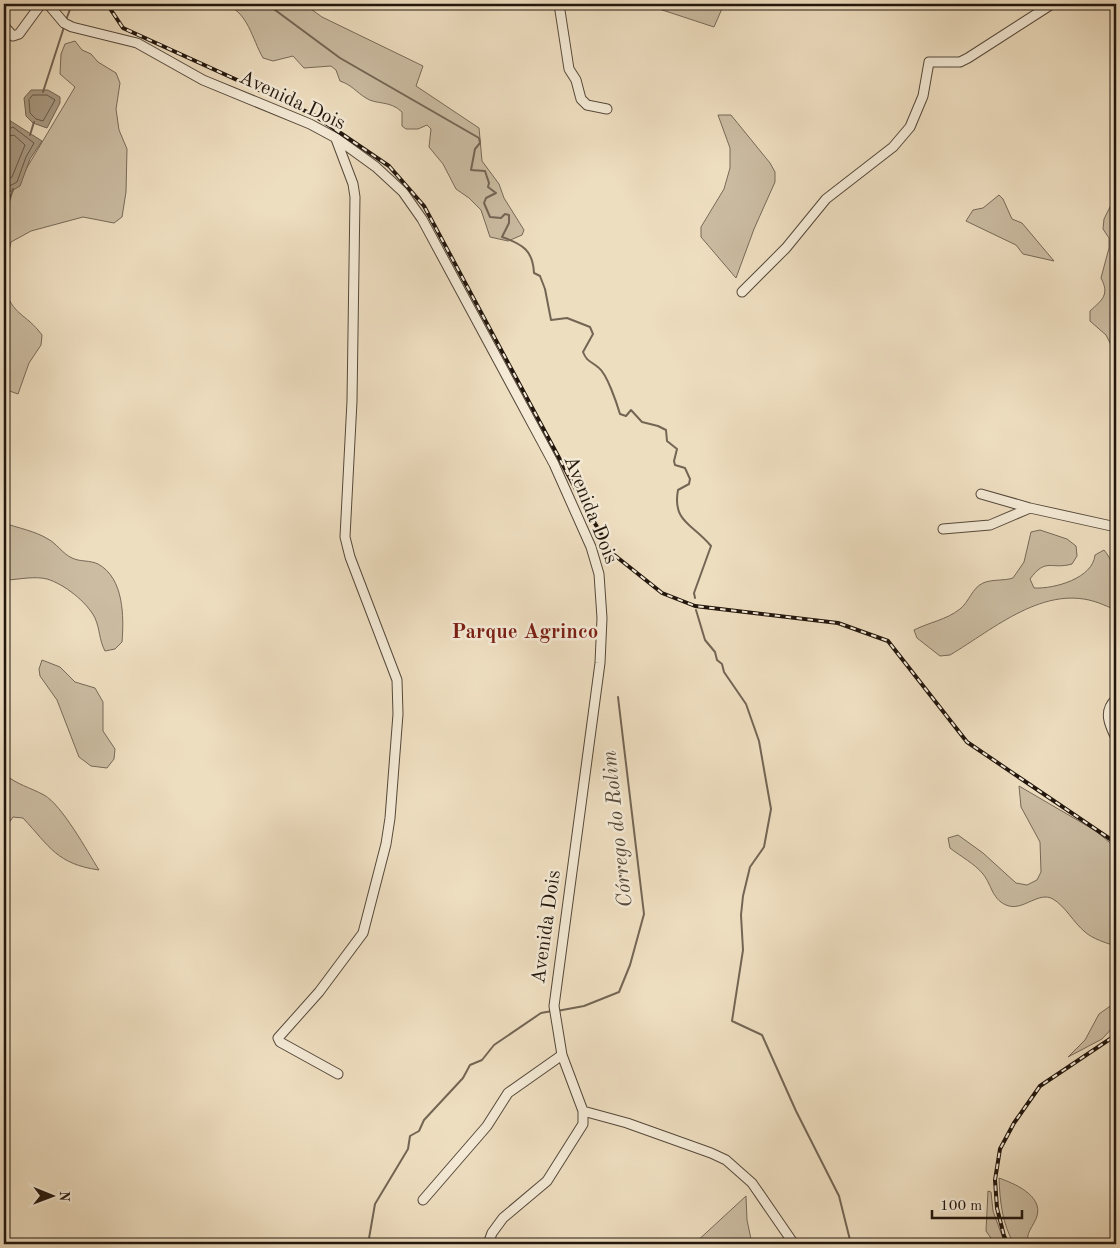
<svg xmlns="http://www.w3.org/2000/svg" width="1120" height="1248" font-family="'Old Standard TT',serif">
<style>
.green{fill:#cbbca2;stroke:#766958}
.water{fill:#a99a83;stroke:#736554}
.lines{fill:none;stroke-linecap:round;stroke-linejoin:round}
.shore{stroke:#665848;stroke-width:1}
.stream{stroke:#736554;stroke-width:2}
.minor-casing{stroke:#55483a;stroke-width:11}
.minor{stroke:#f4ead6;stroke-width:9}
.rail-casing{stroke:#22160d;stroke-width:4}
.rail{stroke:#f4ead6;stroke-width:2;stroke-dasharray:5.5;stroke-linecap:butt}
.labels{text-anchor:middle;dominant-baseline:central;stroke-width:5;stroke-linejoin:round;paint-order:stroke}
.street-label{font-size:20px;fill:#22160d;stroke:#f4ead6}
.neighbourhood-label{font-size:21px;font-weight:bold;fill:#7a1f14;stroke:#f4ead6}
.water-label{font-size:21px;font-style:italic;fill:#584b3c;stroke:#f4ead6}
</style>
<rect width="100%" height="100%" fill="#eedec0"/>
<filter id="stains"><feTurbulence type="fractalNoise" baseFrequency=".004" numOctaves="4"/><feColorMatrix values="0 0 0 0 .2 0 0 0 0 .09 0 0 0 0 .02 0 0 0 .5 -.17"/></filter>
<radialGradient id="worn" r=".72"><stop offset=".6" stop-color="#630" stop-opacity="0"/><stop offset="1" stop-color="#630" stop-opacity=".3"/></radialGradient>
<path class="green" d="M224,4H304L322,17L423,66L416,86L479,128L482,161L499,184L504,198L524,230L522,235L508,241L490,237L481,210L469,198L456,189L443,164L429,147L431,129L427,125L418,129H406L402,126V112C390,100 376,105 366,98C356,92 352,85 340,81L336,70L331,66L304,68L293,56L273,61L263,58C252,39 248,11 224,4Z
M644,4H724L714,27Z
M75,41L82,50L91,54L98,62L116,73L120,83L116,109L119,130L127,149L126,192L122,217L114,223L83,217L31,231L11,242L4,273V206L75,87L60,74L61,54L65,44Z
M718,115H731L770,163L775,172V182L754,229L736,278L701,237V227L724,189L730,168V148Z
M1116,167V355L1106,335L1090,321V311C1102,300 1110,295 1101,278L1109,248V238L1103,229L1104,219L1113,201Z
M999,195L1003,199L1012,219L1022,223L1054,261L1023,254L1016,245L966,221L973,210L983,208Z
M4,286C13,317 25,312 42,335L41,345L29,363L18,394L4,389Z
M4,523C18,528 35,531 48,539C56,543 63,554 72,558C80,562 90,560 98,564C124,578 124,617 122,642L115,649L105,651C99,640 100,629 95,618C87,602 64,584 47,579C35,576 21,579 8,580L4,572Z
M1040,530L1067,539L1076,546L1077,556L1072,564C1051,570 1046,557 1030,579L1034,588C1055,589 1093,578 1095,555L1104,550C1119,568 1116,589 1116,612C1111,607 1106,606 1099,603C1045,583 994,629 950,655L940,656L917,638L914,630C930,622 946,620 960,609C969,602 972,588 983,583C992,579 1004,581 1013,578L1024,562L1031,532Z
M42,660L60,667L75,682L95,688L103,702V731L115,749L114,759L107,768L91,766L79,757L57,700L40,676L39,669Z
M4,774C18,785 29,787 44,795C62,805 87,851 99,870C57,864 50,847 23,818L13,817L4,830Z
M1019,786L1096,831L1116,848V946C1106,943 1093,939 1085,932C1073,922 1066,907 1053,899C1039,891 1024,910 1009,906C992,901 992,885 983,874C975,864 960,856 950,848L948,838L958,835L983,853L1016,883L1027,885L1037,880L1041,872L1040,842L1021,807Z
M1116,1002V1024L1102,1039L1068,1057L1085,1040L1099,1014Z
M999,1178C1013,1183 1043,1195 1037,1216C1034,1226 1024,1234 1029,1244H1014C1002,1223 1000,1202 999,1178Z
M988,1191L991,1192L993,1211L1005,1244H995L986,1231Z
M746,1196L747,1220L752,1244H694Z"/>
<path class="water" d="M31,90H48L60,97V103L47,128L33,123L26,116L24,98Z
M9,120L42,141L30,159L20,186L6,194H4V130Z"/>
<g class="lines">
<path class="shore" d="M33,95H47L55,100L43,121L36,119L30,113L29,100Z
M4,131L13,127L34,143L26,157L17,182L4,189
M4,137L14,135L25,145L12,177L4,182"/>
<path class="stream" d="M267,4L340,58L479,138L480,143L475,149L471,170L485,171L489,183L488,187L496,193L486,198L484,203L490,217L501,218L505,214L509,215V223L502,237C522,244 533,250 534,273L540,276L545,289L551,320L567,318L590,327L593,334L583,352C587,362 591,361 599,368C607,374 617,404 620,414L626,416L631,410L642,422L658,426L666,430L667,441L677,449L674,461L675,465L685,468L690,479L689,484L678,490C672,522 693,524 711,546L694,593L695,598
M66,20L72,4
M43,92L64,27
M30,135L34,122
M4,218L13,189
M696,610L705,640L715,652L717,660L722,664L724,672L746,704L759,741L771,809L764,847L750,867L743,896L741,915L743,950L732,1021L762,1035L796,1111L839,1196L851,1244
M557,1011L584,1006L619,992L630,965L644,914L618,697
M368,1244L375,1204L408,1149L410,1136L419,1131L424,1120L463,1078L470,1065L482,1060L494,1045L541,1013L552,1011"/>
<defs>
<path id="minor" d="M48,4L64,23L72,27L137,43L203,80L310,124L336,138L376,167L403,192L422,219L554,464L591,547L599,574L602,618L600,663L554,1006L562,1055L583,1111V1124L547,1181L503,1218L492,1233L488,1244
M559,4L569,69L576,80L581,99L587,105L607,109
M4,26L13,36L19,34L41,4
M336,139L353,184L355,197L352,401L345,537L350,557L397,680L398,714L390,818L386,844L363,933L319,992L278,1038L280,1042L338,1074
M742,292L786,248L826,199L893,147L910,127L923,96L929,62H960L968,58L1052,4
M981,494L1030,508L1116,527
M943,529L990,525L1030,508
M1116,699C1103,711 1109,724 1116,738
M583,1111L627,1123L711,1153L726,1160L752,1183L794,1244
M423,1200L487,1126L508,1093L562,1055"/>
</defs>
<use href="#minor" class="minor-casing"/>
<use href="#minor" class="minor"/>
<defs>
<path id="rail" d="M107,4L123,28L314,115L389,166L424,206L587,510L613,554L662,593L695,606L838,623L888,641L967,742L1116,843
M1008,1244L1004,1236L997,1208L995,1180L1000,1149L1014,1123L1040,1086L1116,1035"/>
</defs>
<use href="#rail" class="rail-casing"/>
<use href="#rail" class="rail"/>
</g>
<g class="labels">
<g class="street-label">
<text transform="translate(292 101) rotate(25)">Avenida Dois</text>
<text transform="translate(590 510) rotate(68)">Avenida Dois</text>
<text transform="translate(547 927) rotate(-82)">Avenida Dois</text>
</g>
<g class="neighbourhood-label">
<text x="525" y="632">Parque Agrinco</text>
</g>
<g class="water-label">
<text transform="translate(618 829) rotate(-96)">Córrego do Rolim</text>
</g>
</g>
<rect width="1120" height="1248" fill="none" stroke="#eedec0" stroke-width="20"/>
<rect x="5" y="5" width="1110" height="1238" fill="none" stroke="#22160d" stroke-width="2.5"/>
<rect x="10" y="10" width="1100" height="1228" fill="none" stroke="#22160d"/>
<g transform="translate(52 1196) rotate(91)" stroke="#f4ead6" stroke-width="4" paint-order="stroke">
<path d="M0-4L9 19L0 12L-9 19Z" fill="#22160d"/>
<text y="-8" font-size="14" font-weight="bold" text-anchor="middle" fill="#22160d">N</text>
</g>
<path d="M932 1210v8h90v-8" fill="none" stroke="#22160d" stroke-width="2.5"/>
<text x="940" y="1210" font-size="15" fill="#22160d" stroke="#f4ead6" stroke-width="4" paint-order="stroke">100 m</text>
<rect width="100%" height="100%" filter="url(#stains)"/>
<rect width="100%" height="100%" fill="url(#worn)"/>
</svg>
